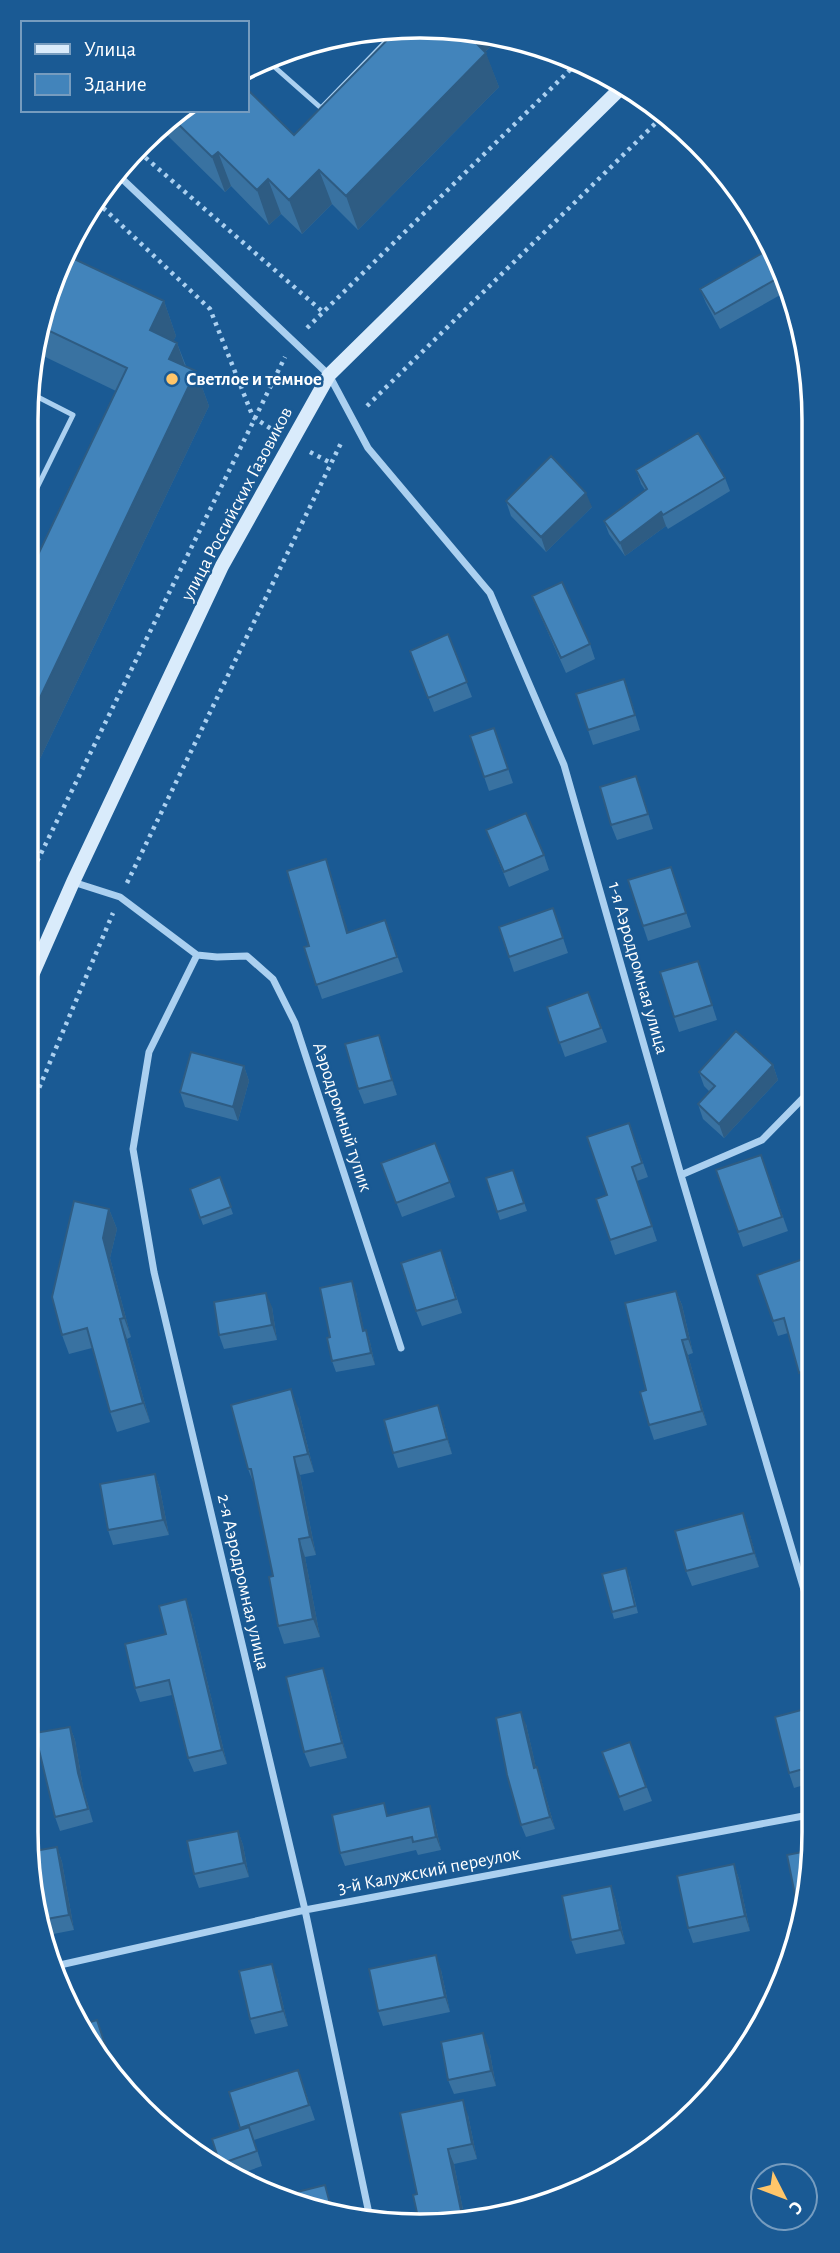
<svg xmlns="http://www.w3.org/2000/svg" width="840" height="2253" font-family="'Alegreya Sans',sans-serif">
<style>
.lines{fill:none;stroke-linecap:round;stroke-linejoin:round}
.path{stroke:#abd0f0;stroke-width:4.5;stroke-dasharray:3.5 5;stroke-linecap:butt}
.service{stroke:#abd0f0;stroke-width:5}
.minor{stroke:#abd0f0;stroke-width:7}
.secondary{stroke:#d9ebfb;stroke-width:14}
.wall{fill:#3972a1}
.shaded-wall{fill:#2e5c83}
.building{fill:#4284bb;stroke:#2e5c83;stroke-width:2}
.poi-dot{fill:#ffc66a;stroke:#1a5a94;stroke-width:2.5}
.labels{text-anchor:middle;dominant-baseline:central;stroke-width:5;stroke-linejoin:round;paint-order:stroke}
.poi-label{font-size:19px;font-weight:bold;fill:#fff;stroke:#1a5a94;text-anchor:start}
.street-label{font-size:19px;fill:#fff;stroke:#1a5a94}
.rim{fill:none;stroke:#fff;stroke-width:3.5}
</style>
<rect width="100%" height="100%" fill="#1a5a94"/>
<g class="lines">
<path class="path" d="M139,152L323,312
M97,202L210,309L253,417L273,430
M307,328L576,64
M367,406L664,115
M310,452L331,463
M127,883L342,441
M26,884L285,357
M26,1119L113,913"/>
<path class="service" d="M270,63L321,108L396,31
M26,510L73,415L30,393"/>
<path class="minor" d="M116,173L329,375L368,448L490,593L564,765L681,1175L813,1620
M73,882L120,897L197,955
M197,955L149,1052L133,1149L154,1272L305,1910L371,2223
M197,955L217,957L247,956L273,979L295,1023L401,1348
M681,1175L762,1140L812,1089
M51,1967L305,1910L814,1814"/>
<path class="secondary" d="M26,989L73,882L222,566L329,375L623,86"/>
</g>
<path class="wall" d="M499,38L485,52L499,87L358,230L332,204L302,234L281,214L269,225L231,186L225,192L163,131L188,110L294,135Z
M762,234L784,269L789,290L720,329L706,303L700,289L769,249Z
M164,301L176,336L173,341L177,343L186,366L196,371L209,406L28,784L26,783V580L116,391L35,352L40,318Z
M636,470L725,478L730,491L668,529L666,526L625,556L609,534L604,521L645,490L641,484Z
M506,501L592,507L546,552L511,516Z
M532,596L590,644L595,659L566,673L538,610Z
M448,634L472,697L434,712L410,651Z
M629,694L640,730L593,745L588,730Z
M494,728L513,783L489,791L470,736Z
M636,776L653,829L617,840L611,825Z
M486,830L544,855L549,870L509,887Z
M326,859L348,932L385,920L403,972L322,999L304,947L309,946Z
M671,867L691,927L648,941L643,926Z
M553,908L568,953L514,972L499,927Z
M698,961L717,1020L679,1032L674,1017Z
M588,992L607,1042L565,1057L547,1007Z
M379,1035L397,1095L364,1104L358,1089Z
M773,1065L778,1080L724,1138L703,1119L698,1104L710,1092L704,1086L699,1072Z
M244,1066L249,1081L238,1121L185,1107L180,1092Z
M629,1123L648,1177L637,1181L657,1241L615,1255L596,1199L607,1195Z
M435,1143L455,1197L402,1217L381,1163Z
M761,1155L788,1231L743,1247L716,1170Z
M513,1170L527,1211L500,1220L486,1178Z
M220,1177L233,1214L203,1225L190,1189Z
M109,1209L117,1229L110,1258L131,1337L127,1339L150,1422L117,1432L110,1412L92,1348L69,1354L62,1335Z
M441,1250L462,1313L422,1326L416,1311Z
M812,1256L813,1385L805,1387L788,1333L778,1336L773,1321Z
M676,1291L682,1305L693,1353L688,1355L707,1425L654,1440L649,1425Z
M356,1292L364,1331L366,1330L370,1342L375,1365L336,1372L332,1361L330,1337Z
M272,1307L277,1340L224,1349L219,1335Z
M298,1407L314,1472L300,1475L316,1555L305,1557L320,1637L284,1644L278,1626L273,1576L255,1487L248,1469Z
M443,1420L452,1454L398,1468L393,1453Z
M155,1474L160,1489L169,1535L113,1545L108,1530Z
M743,1513L748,1528L759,1567L692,1586L686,1571Z
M629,1576L638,1613L614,1619L612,1612Z
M191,1613L227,1764L194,1772L188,1758L172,1695L140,1702L135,1688L166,1634Z
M323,1668L328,1683L347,1758L310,1767L304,1752Z
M526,1724L536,1768L541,1779L555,1829L526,1837L521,1825Z
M810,1724L814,1737V1782L794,1788L789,1773Z
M70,1727L75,1740L83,1787L93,1822L60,1831L55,1817Z
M630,1742L652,1801L624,1811L602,1752Z
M388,1815L434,1819L441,1850L418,1855L416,1850L345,1866L340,1853Z
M238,1831L243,1845L249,1877L199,1888L194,1874Z
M57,1847L62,1862L74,1930L43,1936L29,1852Z
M812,1850L802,1919L797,1905Z
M734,1864L739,1879L750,1931L693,1943L688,1928Z
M611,1886L616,1901L625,1944L576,1954L571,1940Z
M441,1970L450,2012L383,2026L378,2011Z
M277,1978L288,2026L255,2034L250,2019Z
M489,2048L496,2086L454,2094L448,2080Z
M298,2070L315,2120L254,2140L262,2166L231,2177L223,2174L212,2139L241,2130L229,2092Z
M468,2115L477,2159L454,2164L465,2220L419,2222L417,2194Z"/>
<path class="shaded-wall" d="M464,36L499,38L474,63Z
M486,53L499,87L358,230L346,196Z
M218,152L231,186L225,192L212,157Z
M319,170L332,204L302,234L289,200Z
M268,179L281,214L269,225L257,190Z
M164,301L176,336L162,364L150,330Z
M177,343L189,377L169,359Z
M196,371L209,406L28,784L26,778V727Z
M586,493L592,507L546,552L541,537Z
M661,512L666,526L625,556L620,543Z
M326,859L331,874L353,947L347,933Z
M379,1035L384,1049L397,1095L392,1080Z
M773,1065L778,1080L724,1138L719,1124Z
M244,1066L249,1081L238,1121L233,1107Z
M109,1209L117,1229L110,1258L131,1337L124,1318L103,1238Z
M352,1281L356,1292L367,1343L363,1331Z
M676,1291L682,1305L693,1353L688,1339Z
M266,1293L272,1307L277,1340L272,1325Z
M120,1319L127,1339L150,1422L143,1403Z
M366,1330L370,1342L375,1365L371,1353Z
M682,1340L688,1355L707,1425L702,1411Z
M291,1389L298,1407L314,1472L308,1454Z
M438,1405L443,1420L452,1454L447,1439Z
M294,1457L300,1475L316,1555L310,1537Z
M155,1474L160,1489L169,1535L163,1520Z
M743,1513L748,1528L759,1567L754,1553Z
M299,1539L305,1557L320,1637L313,1619Z
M186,1599L191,1613L227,1764L222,1750Z
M323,1668L328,1683L347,1758L342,1743Z
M805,1709L810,1724L814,1737V1743Z
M521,1712L526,1724L539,1780L534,1768Z
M70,1727L75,1740L83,1787L93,1822L78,1773Z
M537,1767L541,1779L555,1829L550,1817Z
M430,1806L434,1819L441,1850L436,1837Z
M238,1831L243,1845L249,1877L244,1863Z
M57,1847L62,1862L74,1930L69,1915Z
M734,1864L739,1879L750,1931L745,1916Z
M611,1886L616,1901L625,1944L620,1930Z
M436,1955L441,1970L450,2012L445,1997Z
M272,1964L277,1978L288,2026L283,2011Z
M483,2033L489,2048L496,2086L491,2071Z
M463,2100L468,2115L477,2159L472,2144Z
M448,2149L454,2164L465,2220H463Z
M325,2185L334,2212L332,2211Z"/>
<path class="building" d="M396,31L469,36L486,53L346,196L319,170L289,200L268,179L257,190L218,152L212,157L175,121L188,110H247V89L294,135Z
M771,248L784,269L785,274L715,314L700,289Z
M70,257L164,301L150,330L177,343L169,359L196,371L26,727V580L127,368L39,326L40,318Z
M698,433L725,478L663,515L661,512L620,543L604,521L647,489L636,470Z
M551,456L586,493L541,537L506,501Z
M562,582L590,644L561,658L532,596Z
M448,634L467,682L428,698L410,651Z
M624,679L635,715L588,730L576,694Z
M494,728L508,769L484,777L470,736Z
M636,776L648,814L611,825L600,787Z
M526,813L544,855L504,872L486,830Z
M326,859L347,933L385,920L397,957L316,985L304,947L309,946L287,871Z
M671,867L686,913L643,926L628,880Z
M553,908L563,938L509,957L499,927Z
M698,961L712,1005L674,1017L660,972Z
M588,992L601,1028L559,1043L547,1007Z
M736,1031L773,1065L719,1124L698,1104L715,1086L699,1072Z
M379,1035L392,1080L358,1089L345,1044Z
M191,1052L244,1066L233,1107L180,1092Z
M629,1123L642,1163L632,1167L652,1226L610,1240L596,1199L607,1195L587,1137Z
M435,1143L450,1182L396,1203L381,1163Z
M761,1155L782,1217L738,1232L716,1170Z
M513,1170L524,1203L497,1212L486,1178Z
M220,1177L231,1207L200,1218L190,1189Z
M74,1201L109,1209L103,1238L124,1318L120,1319L143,1403L110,1412L87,1328L62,1335L52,1297Z
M441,1250L456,1299L416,1311L401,1263Z
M812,1256L813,1369L799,1373L784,1318L773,1321L757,1275Z
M352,1281L363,1331L366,1330L371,1353L332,1361L327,1338L330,1337L320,1288Z
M676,1291L688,1339L682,1340L702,1411L649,1425L640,1392L646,1390L625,1303Z
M266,1293L272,1325L219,1335L214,1302Z
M291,1389L308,1454L294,1457L310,1537L299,1539L313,1619L278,1626L269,1577L273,1576L251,1469H248L231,1405Z
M438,1405L447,1439L393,1453L384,1420Z
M155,1474L163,1520L108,1530L100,1484Z
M743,1513L754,1553L686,1571L675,1531Z
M626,1568L635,1606L612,1612L602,1574Z
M186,1599L222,1750L188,1758L169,1680L135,1688L125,1644L166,1634L159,1606Z
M323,1668L342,1743L304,1752L286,1677Z
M805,1709L814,1743V1766L789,1773L775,1717Z
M521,1712L534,1768L537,1767L550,1817L521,1825L507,1775L496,1718Z
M70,1727L78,1773L88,1809L55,1817L35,1733Z
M630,1742L646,1787L619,1797L602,1752Z
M384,1803L387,1816L430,1806L436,1837L413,1842L412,1837L340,1853L332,1815Z
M238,1831L244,1863L194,1874L187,1841Z
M57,1847L69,1915L41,1920L29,1852Z
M812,1850L804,1904L797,1905L787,1855Z
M734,1864L745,1916L688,1928L677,1876Z
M611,1886L620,1930L571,1940L562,1896Z
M436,1955L445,1997L378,2011L369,1969Z
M272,1964L283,2011L250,2019L239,1971Z
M97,2020L113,2069L111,2070L84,2024Z
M483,2033L491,2071L448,2080L441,2042Z
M298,2070L309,2105L240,2128L229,2092Z
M463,2100L472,2144L448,2149L463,2220L419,2222L413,2195L417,2194L400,2113Z
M249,2127L257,2151L220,2164L212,2139Z
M325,2185L332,2211L285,2195Z"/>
<circle class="poi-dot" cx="172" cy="379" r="7"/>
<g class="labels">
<g class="poi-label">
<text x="186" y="379">Светлое и темное</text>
</g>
<g class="street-label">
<text transform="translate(237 504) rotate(-62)">улица Российских Газовиков</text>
<text transform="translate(638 968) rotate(74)">1-я Аэродромная улица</text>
<text transform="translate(342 1117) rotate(72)">Аэродромный тупик</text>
<text transform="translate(243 1582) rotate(77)">2-я Аэродромная улица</text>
<text transform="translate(429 1871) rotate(-11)">3-й Калужский переулок</text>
</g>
</g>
<path d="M0 0H840V2253H0ZM420 38H420A382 382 0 0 1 802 420V1832A382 382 0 0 1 420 2214H420A382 382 0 0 1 38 1832V420A382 382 0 0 1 420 38Z" fill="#1a5a94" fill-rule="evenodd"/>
<path class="rim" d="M420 38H420A382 382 0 0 1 802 420V1832A382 382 0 0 1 420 2214H420A382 382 0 0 1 38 1832V420A382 382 0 0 1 420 38Z"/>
<rect x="21" y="21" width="228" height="91" fill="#1a5a94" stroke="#769cbf" stroke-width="2"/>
<rect x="35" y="44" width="35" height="10" fill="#d9ebfb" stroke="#769cbf" stroke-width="2"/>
<text x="84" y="56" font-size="21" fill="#ffffff">Улица</text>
<rect x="35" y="74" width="35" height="21" fill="#4284bb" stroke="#769cbf" stroke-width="2"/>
<text x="84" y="91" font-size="21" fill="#ffffff">Здание</text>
<g transform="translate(784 2197) rotate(132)"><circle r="33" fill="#1a5a94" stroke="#769cbf" stroke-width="2"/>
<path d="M0-5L12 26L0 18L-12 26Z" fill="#ffc66a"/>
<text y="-10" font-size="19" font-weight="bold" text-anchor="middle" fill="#ffffff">С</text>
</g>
</svg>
